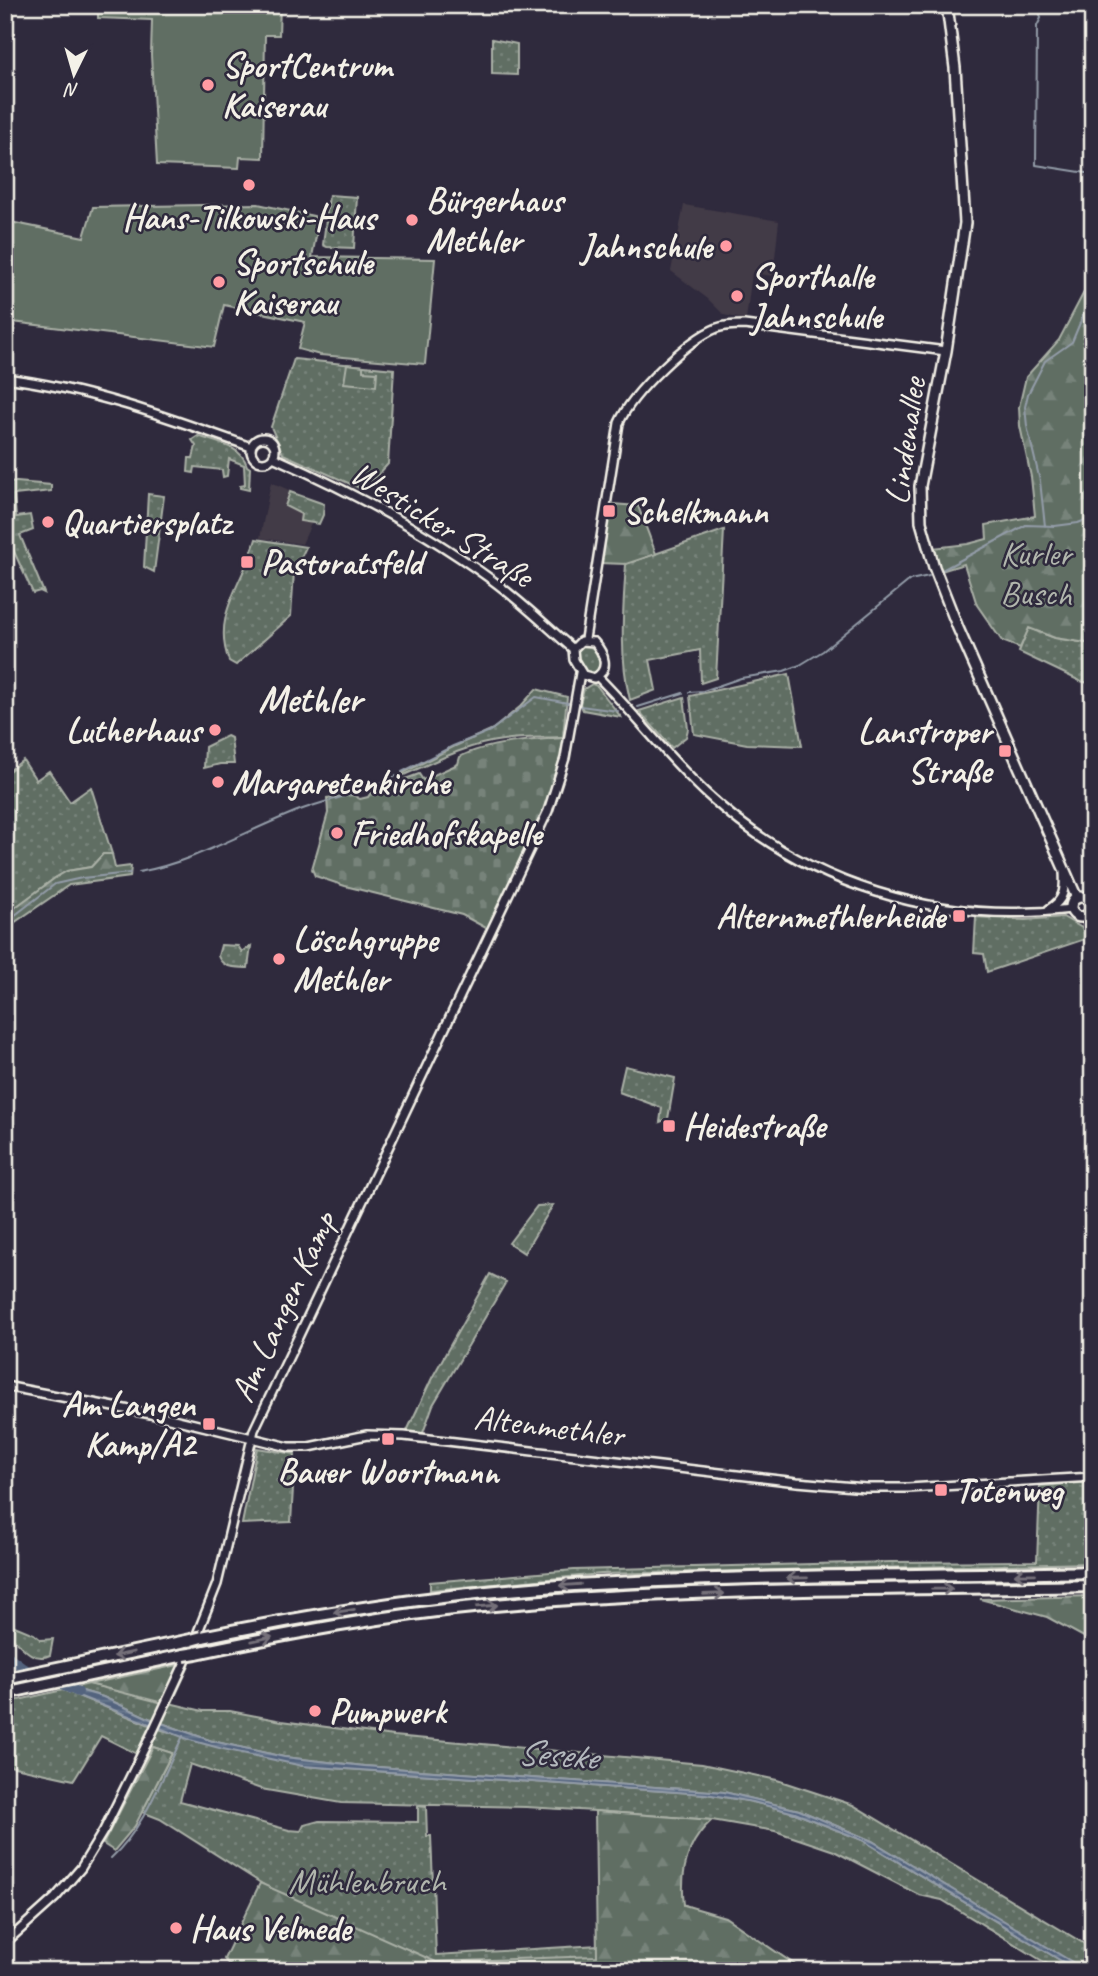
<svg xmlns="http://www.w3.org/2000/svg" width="1098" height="1976" font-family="Caveat,sans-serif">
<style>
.built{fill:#423a46}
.green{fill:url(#green-dots);stroke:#aab0a6;stroke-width:2}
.forest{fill:url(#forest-firs);stroke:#aab0a6;stroke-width:2}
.cemetery{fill:url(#cemetery-stones);stroke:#aab0a6;stroke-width:2}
.pitch{fill:#606e64;stroke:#aab0a6;stroke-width:2}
.water{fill:url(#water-rules);stroke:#939ca8;stroke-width:2}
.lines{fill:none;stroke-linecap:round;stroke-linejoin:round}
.stream{stroke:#939ca8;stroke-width:2}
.river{stroke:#53647e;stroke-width:10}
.minor-casing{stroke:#f4f1e8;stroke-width:12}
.major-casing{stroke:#f4f1e8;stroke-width:14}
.highway-casing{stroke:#f4f1e8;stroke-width:16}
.minor{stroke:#2f2a3d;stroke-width:7}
.major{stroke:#2f2a3d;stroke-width:9}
.highway{stroke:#2f2a3d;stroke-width:10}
.highway-bridge-casing{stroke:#f4f1e8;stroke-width:16;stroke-linecap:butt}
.highway-bridge{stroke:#2f2a3d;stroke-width:10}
.oneway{stroke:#747079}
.poi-dot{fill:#ff9aa2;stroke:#2f2a3d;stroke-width:2.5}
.labels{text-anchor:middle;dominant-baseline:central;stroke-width:5;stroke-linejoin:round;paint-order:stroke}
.poi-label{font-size:35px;font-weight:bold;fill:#f4f1e8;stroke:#2f2a3d;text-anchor:start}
.street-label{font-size:35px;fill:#f4f1e8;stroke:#2f2a3d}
.park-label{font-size:35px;fill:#b1b6ad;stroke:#2f2a3d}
.water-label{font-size:37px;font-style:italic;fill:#b4b9be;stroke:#2f2a3d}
.quarter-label{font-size:38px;font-weight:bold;fill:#f4f1e8;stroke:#2f2a3d}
</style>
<defs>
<pattern id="green-dots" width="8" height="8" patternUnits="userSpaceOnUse" patternTransform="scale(1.75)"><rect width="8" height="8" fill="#606e64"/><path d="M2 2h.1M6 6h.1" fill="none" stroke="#77837a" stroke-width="1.8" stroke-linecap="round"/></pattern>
<pattern id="forest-firs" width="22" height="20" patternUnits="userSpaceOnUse" patternTransform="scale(1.75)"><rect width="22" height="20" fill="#606e64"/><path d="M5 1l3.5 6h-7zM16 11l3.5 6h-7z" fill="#77837a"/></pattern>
<pattern id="cemetery-stones" width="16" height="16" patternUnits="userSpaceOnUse" patternTransform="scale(1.75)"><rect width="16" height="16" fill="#606e64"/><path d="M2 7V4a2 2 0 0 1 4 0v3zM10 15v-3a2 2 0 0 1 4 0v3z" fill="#77837a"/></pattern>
<pattern id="water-rules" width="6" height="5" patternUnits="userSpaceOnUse" patternTransform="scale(1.75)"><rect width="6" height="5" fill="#53647e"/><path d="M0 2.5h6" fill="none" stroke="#6c7b90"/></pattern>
</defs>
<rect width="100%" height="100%" fill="#2f2a3d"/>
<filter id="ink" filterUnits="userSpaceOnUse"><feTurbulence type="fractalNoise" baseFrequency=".0143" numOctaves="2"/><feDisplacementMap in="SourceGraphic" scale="14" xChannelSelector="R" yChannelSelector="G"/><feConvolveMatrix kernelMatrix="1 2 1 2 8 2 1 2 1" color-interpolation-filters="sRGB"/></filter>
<g filter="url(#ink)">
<path class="built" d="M684,205L779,221L773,276L752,273L746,320L724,315L708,299L671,271Z
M271,482L320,504L302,544L260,538Z"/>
<path class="green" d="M492,39L517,44V75L492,74Z
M329,195L357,197L354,248L327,247L323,245Z
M294,359L394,369L388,464L364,490L283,454L271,427Z
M198,436C215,442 242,446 247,466L250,468L249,490L240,488V486L245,485L244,465L229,459L227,476L223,477L222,470L195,467L194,473L188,472L189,458H193L196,446L192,440Z
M5,481L51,485V491L14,495L16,517L30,515L33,530L20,535L44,593L40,591L33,593L5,532Z
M290,492L324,504L323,515L319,524L300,521L301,514L285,506Z
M148,494L164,496L154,572L144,567Z
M724,530L716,678L701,683L700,650L650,660L656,690L630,700C619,655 623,610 626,564Z
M256,539L306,547L294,572L291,616L236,665L229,661C211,615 244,582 256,539Z
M1028,628L1055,638L1093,644V684L1080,681L1019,652Z
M589,642C597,648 603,659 602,669L594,675L584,672L576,657L579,645Z
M789,674L802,746L747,744L694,734L690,696Z
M592,684L597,686L621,717L583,710L580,704L584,689Z
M536,689L567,697L563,737C543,738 522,737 503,740C468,744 436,761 404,775L403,773L453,747L493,729L521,706Z
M684,697L688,729L686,737L672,748L639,711Z
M227,736L231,738L234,764H220L204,768L205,747Z
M23,760L36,780L49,771L70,802L91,787L112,854H103L91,867L67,871L55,878L5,915V774Z
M976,917L1025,920L1063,917L1082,928L1088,938L987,972L984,954L974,953Z
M221,945L238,946L242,952L251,946L248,968C236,967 223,969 218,956Z
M625,1066L675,1078L668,1119L660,1122L662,1108L619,1092Z
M553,1205L524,1253L509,1243L537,1206Z
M490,1274L506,1282L433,1405L423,1433L407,1431L432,1378Z
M257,1448L295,1454L291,1522L242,1524Z
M1093,1482V1563L601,1574L430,1590V1582L574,1570L891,1562L1037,1561L1040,1486Z
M5,1622L34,1634L41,1640L53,1639L50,1655C31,1664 19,1642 5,1631Z
M89,1684L203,1711H230L282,1721L394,1736L702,1764L777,1780L853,1805L1093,1949V1971H1087L1062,1957L872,1841L799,1810L724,1792L364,1766L284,1757L212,1741L153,1720L103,1697L72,1688Z
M63,1690L162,1730L303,1766L706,1794L753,1802L795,1813L862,1840L1078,1971H1059L942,1900L919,1895L834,1851L775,1831L712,1820L595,1811L526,1807L341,1803L261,1789L190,1764L180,1801L289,1830L301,1831L304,1825L319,1821L418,1822V1806L426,1807L427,1836H431L436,1955L599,1945L674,1900L721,1921L805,1971H270L264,1885L160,1819L142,1812L172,1753L153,1747L147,1759L101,1736L74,1780L5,1765V1703Z"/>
<path class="forest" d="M1093,275V644L1055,638L1029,628L1020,648L1002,641L977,605L964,564L941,571L932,548L968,544L987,539L986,525L1035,516L1031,477L1020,426L1019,407L1026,377L1059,340Z
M612,504L638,506L656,554L626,564L599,563L608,513Z
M103,854H112L115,868L131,866L130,877L69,885L5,929V915L55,878L67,871L91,867Z
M1093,1596V1642L1047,1617L980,1599Z
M178,1665L189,1666L171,1705L89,1684Z
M153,1747L172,1753L135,1826L114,1851L103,1844Z
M595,1811L712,1820C687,1842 680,1873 684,1905L725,1917L804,1971H235L224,1959L260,1883L436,1962L597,1956Z"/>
<path class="cemetery" d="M565,738C553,805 517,868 488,929L462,915L345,886L315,876L312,869L328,813L327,798L353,795L360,799L368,797L372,791L419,774L423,780L458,764L460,757C484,743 537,739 565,738Z"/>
<path class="pitch" d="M98,5H280L279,35H265L263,158L240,157L239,168L157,165L151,55L152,20L98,18Z
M258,204L314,216L317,231L312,257L435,259L425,364L320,355L298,349L305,322L224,305L214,347L5,321V235L10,222L84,237L93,207Z
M347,364L363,366V371L377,372L376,386L344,383Z"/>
<path class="water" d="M72,1688L103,1697L153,1720L212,1741L284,1757L364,1766L724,1792L799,1810L872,1841L1087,1971H1078L862,1840L795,1813L753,1802L706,1794L303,1766L223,1749L190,1740L63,1690Z"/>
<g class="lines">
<path class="stream" d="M1038,6L1041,18L1037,26L1036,165L1093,174
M1092,293L1093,292
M1087,522L1093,533
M1045,526L1040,481L1027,426L1025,407L1028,394L1045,361L1072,342L1090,299
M942,570L1026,525L1055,526L1078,523L1093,517
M689,692L703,691L741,678L784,671L800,665L823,651L910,580L929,576
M580,706L618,711
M638,707L683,693
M402,772L453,746L490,731L536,697L568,703
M139,872C195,862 247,830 300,810C332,798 366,793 396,776
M5,923L55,884L82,878L130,873
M111,1858C145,1827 162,1777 183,1736"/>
<path class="river" d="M5,1654L25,1669L78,1692"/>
<defs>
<path id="minor" d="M5,378C91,389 170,418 251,447
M251 450a12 12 0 1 1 24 0a12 12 0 1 1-24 0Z
M273,457C350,491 424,530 492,580C518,599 541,621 565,642L573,649L574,660L583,675L594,678C611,670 604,653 594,642L581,641L573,649
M585,639L619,423C632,393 687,340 717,328C725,325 735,325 744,325L946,351
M598,677C636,715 668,758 707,794C806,886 939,925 1071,909
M1092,905H1093
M1049,909C1065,900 1065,888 1064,872
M5,1386L161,1416L289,1447H309L367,1435L404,1436L797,1482L866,1488H908L1093,1477
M5,1943L55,1898L81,1868L104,1830L152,1733L192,1647L217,1584L254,1430L548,811L565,758L580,673"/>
<path id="major" d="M947,5L955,68L965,223L946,351L920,486L921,522L934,567L958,628L1077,898
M1071 907a10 10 0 1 1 20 0a10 10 0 1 1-20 0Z
M1086,917L1093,931"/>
<path id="highway" d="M202,1637C325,1612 449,1592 574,1585C747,1575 920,1576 1093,1572
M196,1653C291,1633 386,1615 483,1606C685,1587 890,1590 1093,1586
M5,1679L191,1640
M5,1693L184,1655"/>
</defs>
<use href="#minor" class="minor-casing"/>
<use href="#major" class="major-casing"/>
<use href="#highway" class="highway-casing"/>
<use href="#minor" class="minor"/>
<use href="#major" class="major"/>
<use href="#highway" class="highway"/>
<defs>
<path id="highway-bridge" d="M191,1640L202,1637
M184,1655L196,1653"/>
</defs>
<use href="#highway-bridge" class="highway-bridge-casing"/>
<use href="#highway-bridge" class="highway-bridge"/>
</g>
<defs><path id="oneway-shaft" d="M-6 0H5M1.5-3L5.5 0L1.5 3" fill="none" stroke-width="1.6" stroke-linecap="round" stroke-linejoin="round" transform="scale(1.75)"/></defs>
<g class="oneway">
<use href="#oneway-shaft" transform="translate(1025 1574) rotate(179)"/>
<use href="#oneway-shaft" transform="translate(797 1578) rotate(179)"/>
<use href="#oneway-shaft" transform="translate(570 1585) rotate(176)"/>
<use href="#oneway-shaft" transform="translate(942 1589) rotate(-1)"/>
<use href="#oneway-shaft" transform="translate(714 1594) rotate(-2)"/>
<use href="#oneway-shaft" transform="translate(487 1606) rotate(-5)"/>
<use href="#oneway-shaft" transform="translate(344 1611) rotate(171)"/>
<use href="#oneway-shaft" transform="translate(262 1639) rotate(-12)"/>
<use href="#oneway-shaft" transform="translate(124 1654) rotate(168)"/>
</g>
</g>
<g class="poi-dot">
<circle cx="208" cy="85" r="7"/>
<circle cx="249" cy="185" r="7"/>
<circle cx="412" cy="220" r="7"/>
<circle cx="726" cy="246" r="7"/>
<circle cx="219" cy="282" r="7"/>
<circle cx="737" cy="296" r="7"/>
<rect x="602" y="504" width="14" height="14" rx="3.5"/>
<circle cx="48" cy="522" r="7"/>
<rect x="240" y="555" width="14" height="14" rx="3.5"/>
<circle cx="215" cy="730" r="7"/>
<rect x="998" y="744" width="14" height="14" rx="3.5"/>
<circle cx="218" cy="782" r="7"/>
<circle cx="337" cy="833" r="7"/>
<rect x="952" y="909" width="14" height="14" rx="3.5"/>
<circle cx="279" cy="959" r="7"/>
<rect x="662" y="1119" width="14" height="14" rx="3.5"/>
<rect x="202" y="1417" width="14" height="14" rx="3.5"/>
<rect x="381" y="1432" width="14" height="14" rx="3.5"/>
<rect x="934" y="1483" width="14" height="14" rx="3.5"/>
<circle cx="315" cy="1711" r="7"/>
<circle cx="176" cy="1928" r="7"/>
</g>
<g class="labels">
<g class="poi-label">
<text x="222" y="65">SportCentrum<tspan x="222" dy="40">Kaiserau</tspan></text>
<text x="426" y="200">Bürgerhaus<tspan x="426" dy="40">Methler</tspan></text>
<text x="249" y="217" text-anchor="middle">Hans-Tilkowski-Haus</text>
<text x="712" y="246" text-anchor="end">Jahnschule</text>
<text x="233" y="262">Sportschule<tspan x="233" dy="40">Kaiserau</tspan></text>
<text x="751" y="276">Sporthalle<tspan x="751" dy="40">Jahnschule</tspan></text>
<text x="623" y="511">Schelkmann</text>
<text x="62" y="522">Quartiersplatz</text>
<text x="261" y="562">Pastoratsfeld</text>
<text x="201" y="730" text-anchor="end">Lutherhaus</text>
<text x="991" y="731" text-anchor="end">Lanstroper<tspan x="991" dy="40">Straße</tspan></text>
<text x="232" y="782">Margaretenkirche</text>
<text x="351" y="833">Friedhofskapelle</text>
<text x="945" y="916" text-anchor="end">Alternmethlerheide</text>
<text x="293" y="939">Löschgruppe<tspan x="293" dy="40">Methler</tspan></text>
<text x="683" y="1126">Heidestraße</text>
<text x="195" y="1404" text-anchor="end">Am Langen<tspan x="195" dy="40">Kamp/A2</tspan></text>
<text x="388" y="1471" text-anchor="middle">Bauer Woortmann</text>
<text x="955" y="1490">Totenweg</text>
<text x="329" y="1711">Pumpwerk</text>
<text x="190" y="1928">Haus Velmede</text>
</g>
<g class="street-label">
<text transform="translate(905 441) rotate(-82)">Lindenallee</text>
<text transform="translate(442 524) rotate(32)">Westicker Straße</text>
<text transform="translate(283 1307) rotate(-65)">Am Langen Kamp</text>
<text transform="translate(549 1426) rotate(7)">Altenmethler</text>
</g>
<g class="park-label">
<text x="1036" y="553">Kurler<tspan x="1036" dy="40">Busch</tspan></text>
<text x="367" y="1881">Mühlenbruch</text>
</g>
<g class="water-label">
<text transform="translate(557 1754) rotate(4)">Seseke</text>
</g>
<g class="quarter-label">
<text x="310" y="699">Methler</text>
</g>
</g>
<rect width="1098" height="1976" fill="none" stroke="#2f2a3d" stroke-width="28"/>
<rect x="14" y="14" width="1070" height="1948" fill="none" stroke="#f4f1e8" stroke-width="2.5" filter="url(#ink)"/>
<g transform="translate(74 74) rotate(185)" stroke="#2f2a3d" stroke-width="5" paint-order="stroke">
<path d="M0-5L12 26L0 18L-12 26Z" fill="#f4f1e8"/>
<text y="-10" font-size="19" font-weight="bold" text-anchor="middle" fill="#f4f1e8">N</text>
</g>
</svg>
